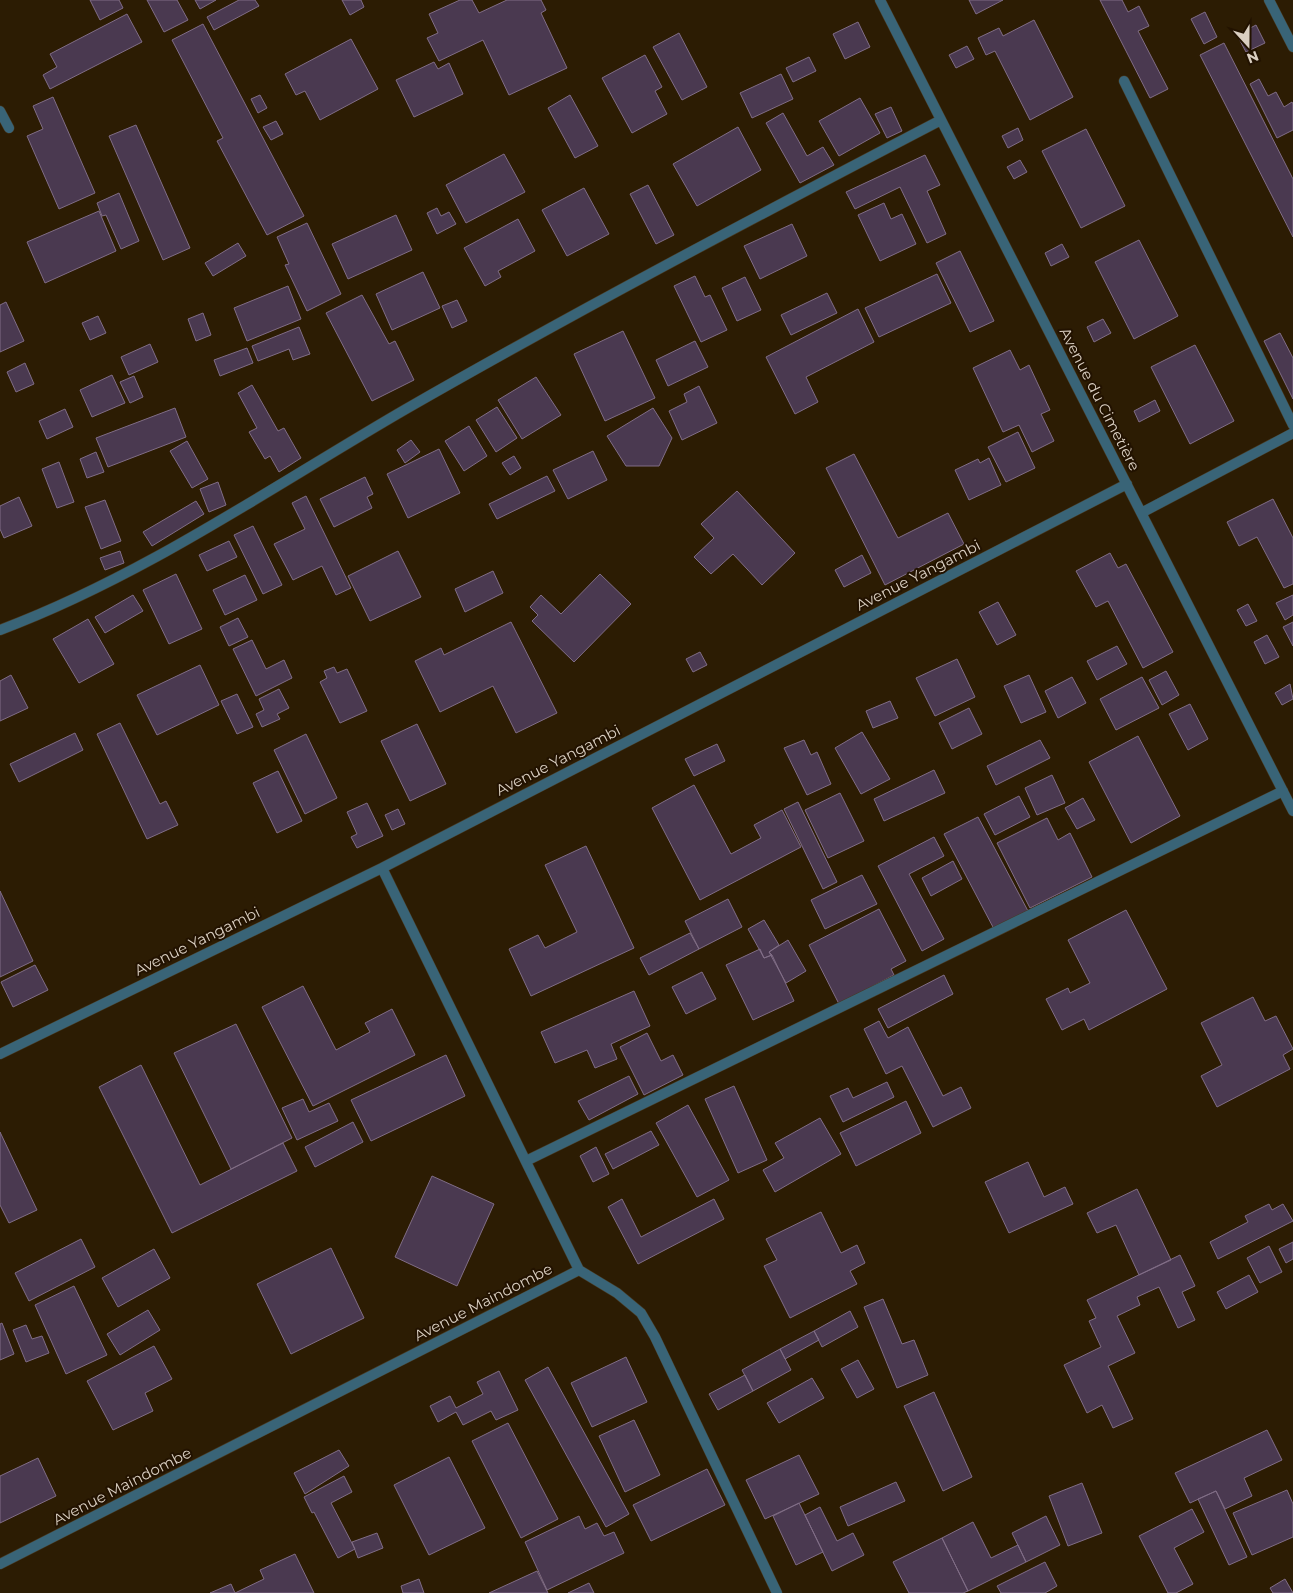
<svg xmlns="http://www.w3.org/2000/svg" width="1293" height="1593" font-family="Montserrat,sans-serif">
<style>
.building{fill:#4a3950;stroke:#806d86}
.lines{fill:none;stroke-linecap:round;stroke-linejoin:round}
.street-casing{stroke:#483921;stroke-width:11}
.street{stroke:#396477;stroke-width:10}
.labels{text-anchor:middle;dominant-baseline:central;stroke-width:4;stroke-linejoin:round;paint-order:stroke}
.street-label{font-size:15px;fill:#dacfc1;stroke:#221200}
</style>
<rect width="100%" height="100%" fill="#2c1c03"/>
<path class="building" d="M90,0H119L123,8L100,20Z
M147,0H177L188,20L164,32Z
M195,0H216L200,9Z
M239,0H255L259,6L214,30L207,17Z
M342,0H361L364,7L350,15Z
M460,0H472L479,13L507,0H541L546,10L541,13L567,68L509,95L483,40L439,61L427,38L438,33L429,14Z
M969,0H1003L976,14Z
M1100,0H1122L1128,12L1139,6L1149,26L1138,31L1168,89L1150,98Z
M1205,12L1217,37L1204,44L1191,19Z
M127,14L142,42L50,89L43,75L57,67L50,54Z
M1034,20L1073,97L1030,120L995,51L986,55L978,38L999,28L1003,36Z
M858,22L870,47L845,59L833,34Z
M203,24L304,216L267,235L217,141L223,138L172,40Z
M1256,25L1265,43L1246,52L1237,35Z
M679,33L707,87L682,100L653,47Z
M351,39L378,89L320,120L305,91L296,95L285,74Z
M1224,43L1293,179V237L1200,55Z
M967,46L974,59L956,68L949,55Z
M645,55L662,87L655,91L667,114L632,133L602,78Z
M809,57L816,71L793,82L786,68Z
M434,62L438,69L449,63L463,94L414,117L396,80Z
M781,74L793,99L752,118L740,93Z
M1259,79L1268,96L1276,92L1284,107L1292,102L1293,104V130L1277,138L1250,84Z
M260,95L267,108L258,113L251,99Z
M570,95L598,146L575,158L548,108Z
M53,97L95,193L59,209L27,136L43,129L33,106Z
M860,98L880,133L839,156L819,121Z
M891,107L902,131L887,138L875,114Z
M783,113L807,156L823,147L834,165L800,183L766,123Z
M276,121L283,134L271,140L263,127Z
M136,125L190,248L163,260L109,136Z
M738,127L761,170L697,206L673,164Z
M1018,128L1023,140L1008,148L1002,136Z
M1086,129L1125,206L1081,228L1042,151Z
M504,154L525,192L466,223L446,185Z
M925,155L940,185L927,191L946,234L927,243L900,187L855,209L846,192Z
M1020,160L1027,172L1014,179L1007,167Z
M648,185L674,235L656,244L630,194Z
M584,188L609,234L567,256L542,210Z
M119,193L139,241L121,249L106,215L102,216L97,203Z
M884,203L891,219L902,214L916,244L880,261L858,215Z
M437,208L441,216L449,212L456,224L437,234L427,213Z
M99,211L116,251L45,283L27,242Z
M396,215L412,250L348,279L332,244Z
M518,219L535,251L498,271L501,277L485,286L464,248Z
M307,223L341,294L307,311L285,265L289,264L277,237Z
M792,224L807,256L760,279L744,246Z
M1139,240L1178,316L1134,339L1095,262Z
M238,243L246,256L213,276L205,263Z
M1062,244L1069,257L1051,266L1045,253Z
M960,251L994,321L970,332L936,263Z
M423,272L440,308L392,330L376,294Z
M937,274L951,303L879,337L865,308Z
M695,276L705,297L710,295L727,330L701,342L674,286Z
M745,277L761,310L737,321L722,288Z
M288,286L301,319L247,341L234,308Z
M827,293L837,313L791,335L781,315Z
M362,295L389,344L395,341L414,380L372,401L326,313Z
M457,300L467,321L452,328L442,306Z
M6,302L24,341L0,352V305Z
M858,309L874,342L806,377L818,402L795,414L766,357Z
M203,313L211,335L196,341L188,319Z
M98,316L106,333L90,340L82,323Z
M1103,319L1111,333L1094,342L1087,327Z
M299,327L310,354L293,360L289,349L258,361L252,346Z
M623,331L655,398L605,421L574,354Z
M1280,333L1293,358V399L1264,341Z
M695,341L708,367L668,386L656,360Z
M150,344L158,362L129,375L121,357Z
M1195,345L1234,421L1190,444L1151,367Z
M247,348L253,363L220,376L214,360Z
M1010,350L1020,370L1029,365L1050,410L1041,414L1054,441L1032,452L1019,425L1003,432L973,368Z
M25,363L34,384L16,392L7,372Z
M112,375L125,403L92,417L80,390Z
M134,376L143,397L130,403L120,382Z
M536,377L561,415L522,439L498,400Z
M252,385L278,431L284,428L301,458L279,472L270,456L265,459L249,432L257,428L238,393Z
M699,386L717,423L682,440L669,411L687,402L684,394Z
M1155,400L1160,411L1139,422L1134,411Z
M497,407L517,438L496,452L476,420Z
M175,408L186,437L108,467L96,438Z
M653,408L672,438L659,466H626L607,436Z
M65,409L73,427L47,439L39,421Z
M469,426L487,456L464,471L445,441Z
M1018,432L1035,468L1006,482L988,447Z
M411,440L420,452L405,463L397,450Z
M187,441L208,479L192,488L170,451Z
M439,449L460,493L408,518L387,474Z
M593,451L607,480L568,499L553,470Z
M96,452L104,472L87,478L80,459Z
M854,454L898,538L948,513L964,544L885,585L826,468Z
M514,456L521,468L510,475L502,463Z
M989,458L1001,485L969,500L955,470L978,459L980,463Z
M59,462L74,502L57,508L42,469Z
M547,476L555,491L497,519L489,504Z
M365,477L373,494L367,497L372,508L334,527L320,499Z
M218,482L226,505L209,512L200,489Z
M737,491L795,553L762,585L733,554L711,574L694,557L714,538L701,524Z
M306,496L351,588L336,595L322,566L293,580L274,544L305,529L292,503Z
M19,497L32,526L4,538L0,529V506Z
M1273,499L1293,538V584L1284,588L1257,537L1239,546L1227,522Z
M105,500L121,541L101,549L85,507Z
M196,501L204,514L152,546L143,532Z
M253,526L282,585L263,594L234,535Z
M229,541L237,557L207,571L199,555Z
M120,551L124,563L105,570L100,558Z
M398,551L421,597L370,621L348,576Z
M1110,553L1118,568L1126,564L1173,652L1143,668L1108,601L1096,607L1076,571Z
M862,555L871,573L844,587L835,570Z
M493,571L503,593L465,612L455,589Z
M176,574L202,629L169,644L143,590Z
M600,574L631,604L574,662L532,621L538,615L530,607L541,595L561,614Z
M245,575L257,600L225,615L213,590Z
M133,595L143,611L105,633L95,617Z
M1293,595V615L1285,620L1276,603Z
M998,602L1016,635L997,645L979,612Z
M1248,604L1257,621L1246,626L1237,610Z
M238,618L248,637L229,646L220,627Z
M88,619L114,664L79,683L53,639Z
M511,622L557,713L516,733L493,686L440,712L415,661L441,648L444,655Z
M1293,622V646L1283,627Z
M1267,635L1279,657L1265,664L1254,642Z
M252,640L266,669L284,660L292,678L256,696L233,649Z
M1117,646L1127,664L1097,680L1087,661Z
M700,652L707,665L693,672L686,659Z
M957,659L975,697L935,716L916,678Z
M200,665L219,705L157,735L137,695Z
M334,667L337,673L347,669L367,711L340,723L320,682L327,678L324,671Z
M1166,671L1179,695L1162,705L1149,680Z
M11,675L28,708L0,721V681Z
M1029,675L1046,712L1021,723L1004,686Z
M1072,677L1086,703L1058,718L1045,691Z
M1142,677L1159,708L1116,730L1100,699Z
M1290,684L1293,699L1282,705L1275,693Z
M279,689L289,708L277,714L280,719L262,727L256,714L264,710L259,699Z
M237,694L253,727L237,734L221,701Z
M890,701L898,718L873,728L866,711Z
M1190,704L1208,739L1188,750L1169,714Z
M969,708L982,734L952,749L939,723Z
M120,723L160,804L166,801L178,825L147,839L97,734Z
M417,724L446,784L410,801L381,741Z
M862,732L890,779L861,794L835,748Z
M75,733L83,750L19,782L10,764Z
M306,734L337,798L305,814L274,750Z
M1138,736L1180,816L1131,843L1089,762Z
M804,740L811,755L817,752L831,784L807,795L784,748Z
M1040,740L1050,758L996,785L987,766Z
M717,744L725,761L694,776L685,759Z
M934,770L945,793L884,821L874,799Z
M278,771L302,821L277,833L253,783Z
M1052,775L1065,803L1037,815L1025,788Z
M694,785L731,854L761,838L754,825L782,810L801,847L700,900L652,808Z
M840,793L864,841L828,858L805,810Z
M1019,796L1030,817L995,835L984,814Z
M1083,798L1095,820L1077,829L1065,808Z
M798,802L837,882L823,889L784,809Z
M367,803L383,836L357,848L351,837L357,834L347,812Z
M398,809L405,824L392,830L385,815Z
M978,817L1028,911L994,929L944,834Z
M1047,818L1058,840L1070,833L1092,877L1030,908L997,843Z
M934,837L944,856L909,874L944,939L922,951L878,866Z
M586,846L634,948L531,996L509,949L538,935L545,948L577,932L545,865Z
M953,861L962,879L931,896L922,878Z
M862,875L877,904L825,929L811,900Z
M0,891L33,961L0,977Z
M728,899L742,927L699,949L685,921Z
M879,909L906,961L891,969L894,975L839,1004L809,945Z
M1126,910L1167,989L1089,1030L1084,1019L1062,1030L1046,999L1068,988L1070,993L1090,983L1068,940Z
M764,920L779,945L769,952L772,955L764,958L748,929Z
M690,933L699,949L649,975L640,958Z
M788,940L806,971L786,983L769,952Z
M760,949L764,958L772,955L794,1001L753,1020L726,965Z
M35,965L48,990L13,1007L1,982Z
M702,972L716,999L686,1014L672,987Z
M944,975L953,994L888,1028L878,1009Z
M303,986L336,1050L370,1032L365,1023L392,1009L415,1055L313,1106L262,1007Z
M634,991L650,1026L611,1044L617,1059L595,1068L587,1050L555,1063L541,1032Z
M1253,997L1265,1021L1276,1016L1293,1049L1283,1055L1290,1069L1217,1107L1201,1076L1222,1065L1201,1023Z
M879,1021L888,1038L908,1027L943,1096L961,1087L971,1108L933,1127L902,1066L886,1074L864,1029Z
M236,1024L292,1138L231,1169L174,1053Z
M647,1033L661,1061L673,1055L683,1075L644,1095L620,1047Z
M446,1055L465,1096L371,1141L351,1100Z
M141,1065L200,1185L283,1143L297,1171L172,1233L99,1087Z
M629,1076L638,1094L589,1120L578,1101Z
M887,1082L894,1097L843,1122L830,1096L848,1088L853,1098Z
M734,1086L767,1160L738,1173L705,1099Z
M303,1099L309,1112L329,1103L338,1121L297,1140L282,1108Z
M906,1101L921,1133L856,1166L840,1133Z
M688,1105L729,1180L697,1197L656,1123Z
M820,1118L841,1154L775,1192L763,1170L784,1158L775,1143Z
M353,1122L363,1142L315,1167L305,1147Z
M651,1131L659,1145L613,1169L605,1154Z
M0,1132L37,1210L9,1223L0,1205Z
M596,1147L609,1174L593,1182L580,1156Z
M1028,1162L1044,1197L1065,1187L1073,1204L1009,1233L985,1182Z
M432,1176L494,1204L457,1286L395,1257Z
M1137,1189L1171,1260L1139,1275L1116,1225L1097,1233L1087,1213Z
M622,1199L641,1237L714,1199L724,1219L638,1264L608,1207Z
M1269,1204L1272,1210L1283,1204L1293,1221L1218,1259L1210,1242L1248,1222L1245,1216Z
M821,1212L841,1253L857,1245L865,1263L850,1271L857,1284L790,1318L764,1266L777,1260L766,1239Z
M81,1239L95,1267L29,1301L15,1273Z
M1293,1242V1259L1286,1263L1279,1249Z
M1269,1246L1282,1272L1260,1283L1247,1258Z
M331,1248L364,1318L291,1354L257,1284Z
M154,1249L170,1278L118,1307L102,1278Z
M1180,1255L1195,1286L1182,1292L1195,1320L1178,1328L1159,1287L1137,1297L1140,1305L1117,1316L1135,1353L1108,1366L1133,1419L1113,1428L1102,1405L1087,1413L1064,1365L1101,1347L1089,1321L1096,1318L1087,1300Z
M1249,1275L1258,1292L1226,1309L1217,1292Z
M74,1286L107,1355L66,1374L35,1305Z
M883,1299L902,1344L914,1340L928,1375L897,1388L864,1307Z
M148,1310L160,1330L120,1355L107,1334Z
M850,1311L858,1327L822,1347L814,1331Z
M2,1323L14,1354L0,1360V1324Z
M26,1325L32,1339L42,1336L49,1353L26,1362L13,1330Z
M814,1331L819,1340L785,1359L780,1349Z
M154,1346L172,1379L145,1393L153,1411L113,1430L87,1381Z
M780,1349L791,1370L753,1391L742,1370Z
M626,1357L647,1402L592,1427L571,1383Z
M858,1360L874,1389L857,1398L841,1369Z
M548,1367L629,1514L606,1527L525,1380Z
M499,1371L518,1410L496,1420L491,1411L463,1425L456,1412L438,1422L430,1406L450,1396L456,1408L483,1394L477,1382Z
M745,1375L753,1391L718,1410L709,1394Z
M812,1378L824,1398L779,1423L767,1403Z
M934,1392L972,1477L943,1491L904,1406Z
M634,1420L660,1475L625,1492L599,1436Z
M508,1423L558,1519L521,1538L472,1441Z
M1267,1430L1282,1460L1244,1478L1252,1496L1225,1509L1216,1491L1190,1503L1175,1473Z
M339,1450L349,1466L305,1494L294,1473Z
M799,1455L819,1494L765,1519L746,1480Z
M449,1457L485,1528L429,1555L394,1485Z
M38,1458L56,1496L0,1523V1476Z
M707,1469L725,1505L651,1541L633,1505Z
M344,1476L352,1492L331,1503L355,1549L338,1558L314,1512L312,1513L304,1497Z
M896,1482L905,1501L848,1526L840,1507Z
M1082,1483L1102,1533L1068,1546L1049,1496Z
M1287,1490L1293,1504V1537L1252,1555L1233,1513Z
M1216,1491L1247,1557L1229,1565L1198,1499Z
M799,1503L823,1552L796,1565L773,1516Z
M820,1507L837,1541L853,1533L864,1555L832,1571L805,1515Z
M1192,1509L1204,1532L1174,1548L1193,1584L1176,1593H1168L1139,1536Z
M579,1516L585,1529L597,1523L604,1536L614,1532L624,1553L547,1590L525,1542Z
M1046,1516L1060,1545L1026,1562L1012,1533Z
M973,1522L991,1558L1018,1545L1026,1562L968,1591L942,1538Z
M377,1533L383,1548L358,1558L352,1542Z
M942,1538L968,1591L963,1593H909L893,1562Z
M295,1554L314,1593H210L231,1584L235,1593L264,1579L260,1570Z
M1045,1562L1057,1586L1045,1593H1001L997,1586Z
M537,1571L548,1593H489Z
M419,1579L424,1593H403L401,1586Z
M1285,1579L1293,1593H1273L1270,1588Z
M589,1583L594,1593H568Z"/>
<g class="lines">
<defs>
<path id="street" d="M880,0L1293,811
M1269,0L1293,47
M1124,81L1293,425
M0,111L9,128
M1143,512L1293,433
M0,630C144,576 273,486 406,409C582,308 761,214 941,120
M382,868L579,1270
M0,1054L382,868L1127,484
M526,1161L1283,791
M579,1270L617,1293L641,1313L655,1337L777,1593
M0,1564L579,1270"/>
</defs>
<use href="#street" class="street-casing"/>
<use href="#street" class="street"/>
</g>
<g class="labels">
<g class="street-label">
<text transform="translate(1100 399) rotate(63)">Avenue du Cimetière</text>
<text transform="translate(918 575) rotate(-27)">Avenue Yangambi</text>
<text transform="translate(558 760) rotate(-27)">Avenue Yangambi</text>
<text transform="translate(197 941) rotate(-26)">Avenue Yangambi</text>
<text transform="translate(483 1302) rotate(-27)">Avenue Maindombe</text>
<text transform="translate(122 1486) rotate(-27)">Avenue Maindombe</text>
</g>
</g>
<g transform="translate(1248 45) rotate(159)" stroke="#221200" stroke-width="4" paint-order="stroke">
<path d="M0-4L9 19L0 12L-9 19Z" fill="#dacfc1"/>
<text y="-8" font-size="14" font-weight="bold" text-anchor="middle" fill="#dacfc1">N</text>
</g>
</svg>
